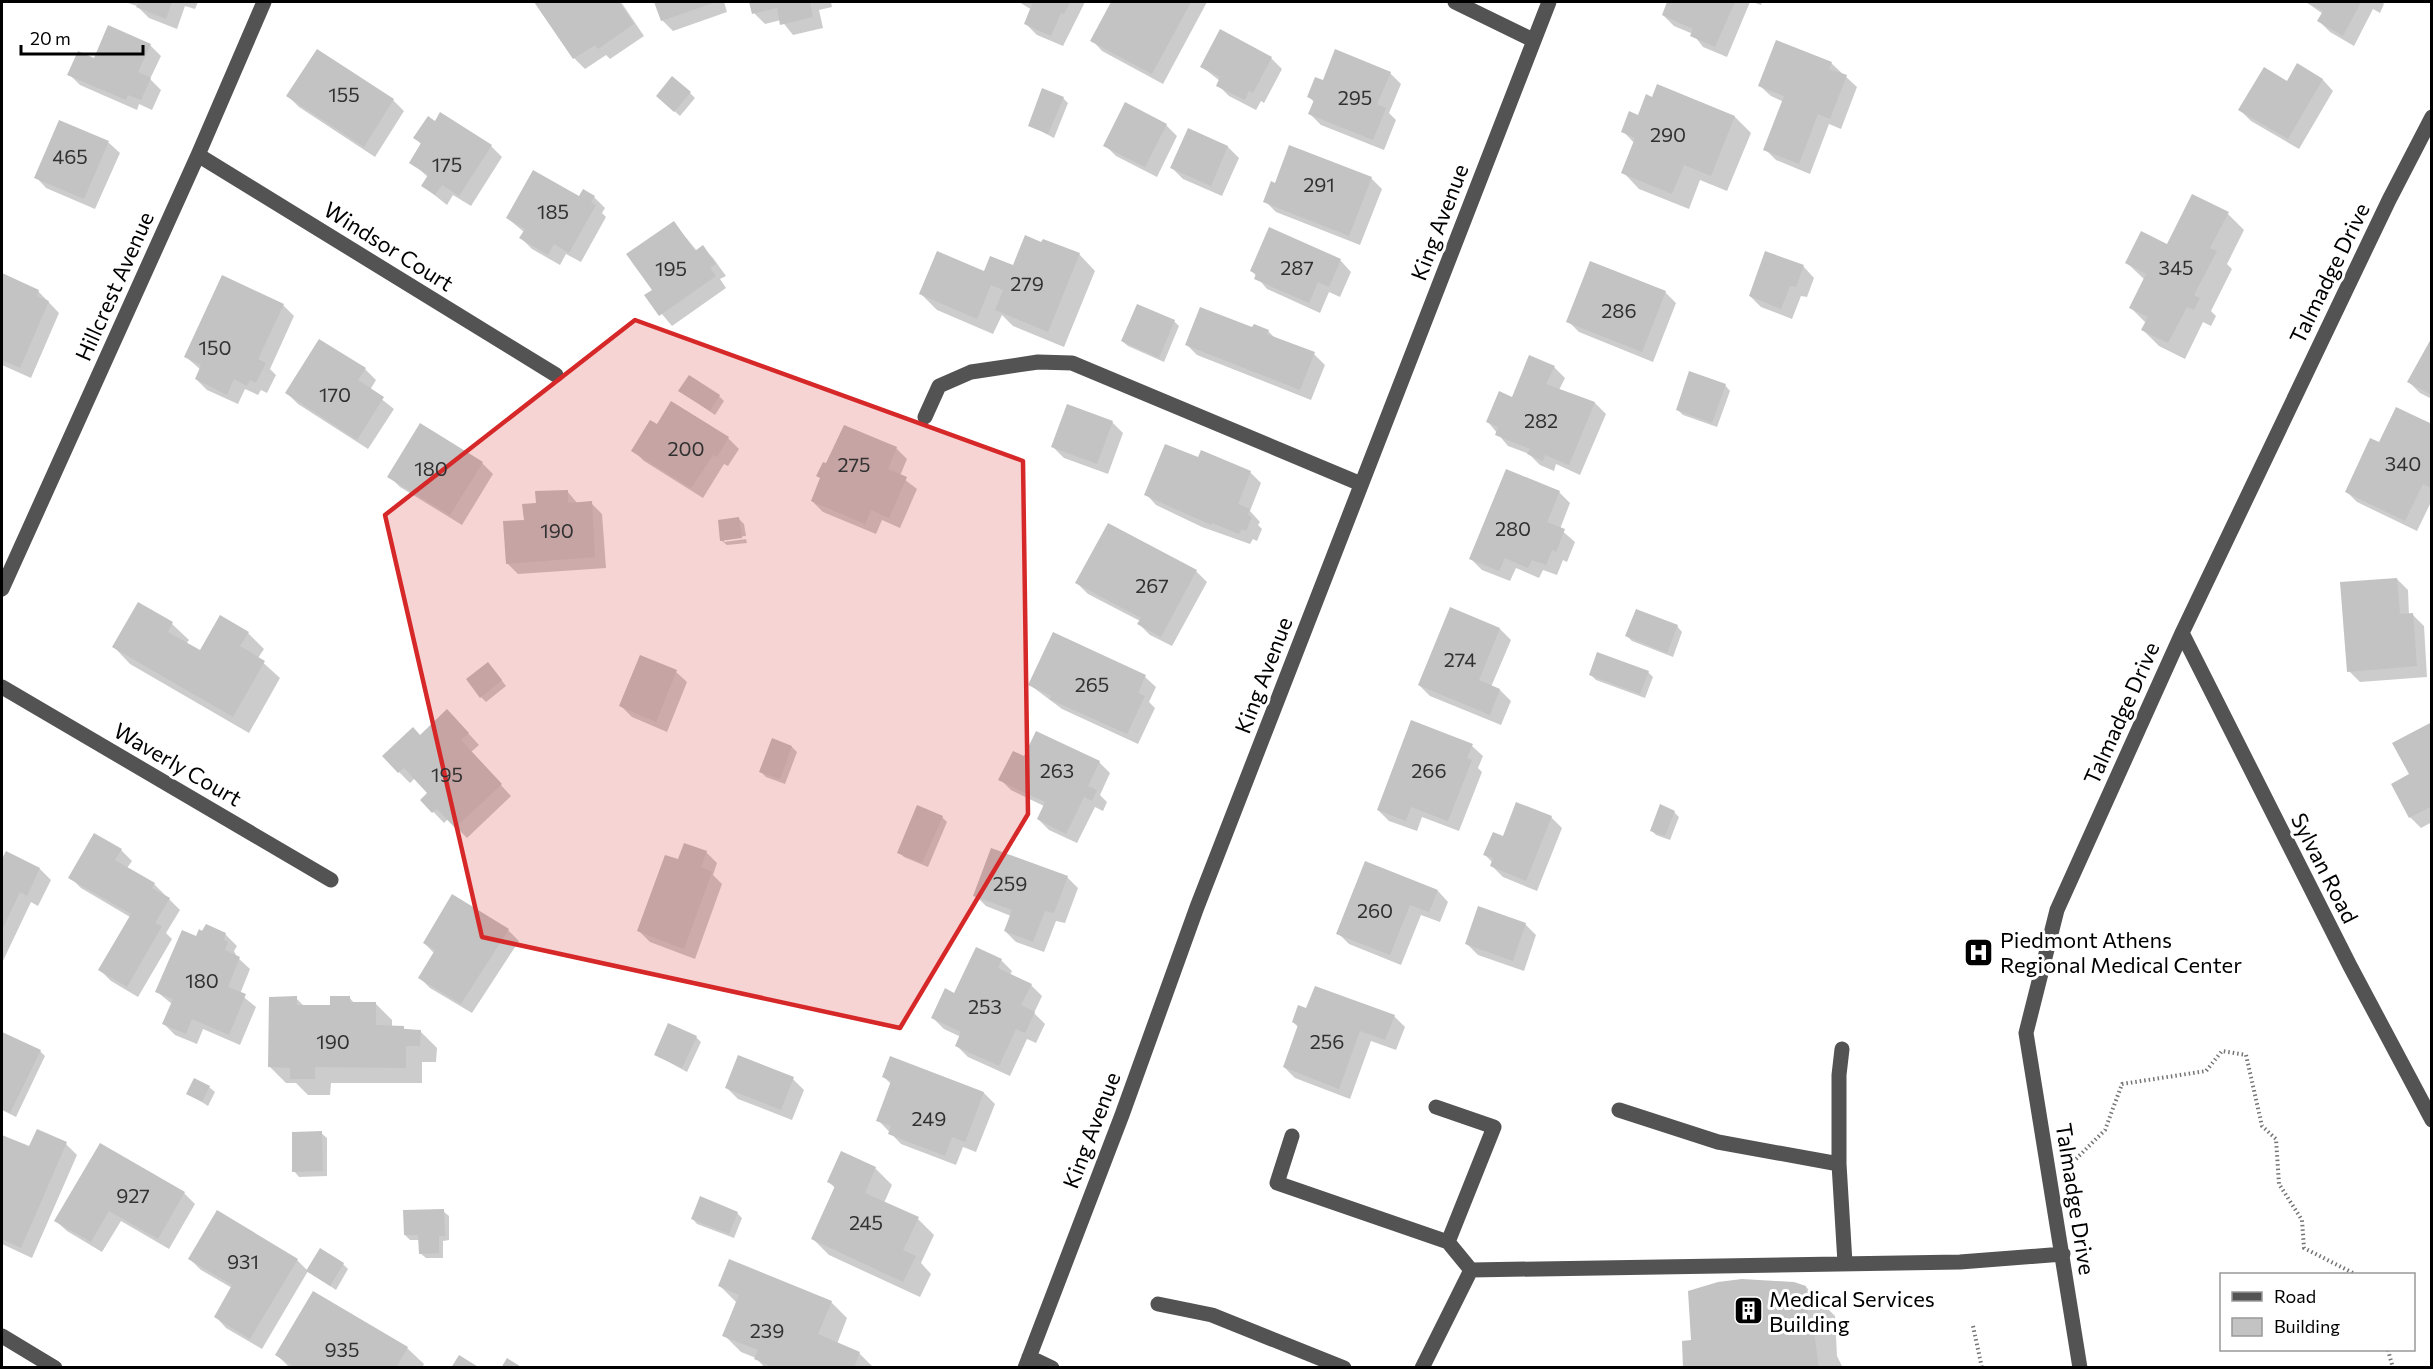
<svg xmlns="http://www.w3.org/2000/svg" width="2433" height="1369" font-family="Commissioner,sans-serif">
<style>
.shadow{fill:#0003}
.building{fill:#c3c3c3}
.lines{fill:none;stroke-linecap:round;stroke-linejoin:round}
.path{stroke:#757575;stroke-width:4;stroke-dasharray:1.5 3;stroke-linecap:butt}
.minor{stroke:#535353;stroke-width:15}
.marked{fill:#d62828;fill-opacity:0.2;stroke:#d62828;stroke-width:4.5;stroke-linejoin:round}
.labels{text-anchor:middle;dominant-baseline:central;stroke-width:6;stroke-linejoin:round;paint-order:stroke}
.number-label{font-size:20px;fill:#313131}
.street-label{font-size:22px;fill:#000;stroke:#fff}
.poi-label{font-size:22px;fill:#000;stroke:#fff;text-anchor:start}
</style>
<rect width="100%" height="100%" fill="#fff"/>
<path class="shadow" d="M125,2H198L195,9L185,6L177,29L149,18L137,6Z
M536,2H621L644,36L610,59L606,55L585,69L575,59Z
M656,2H724L727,12L673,31L662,20Z
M751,2H831L832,7L819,10L823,28L793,35L781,20L765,24L754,13Z
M1019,2H1085L1063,46L1037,35L1026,24L1032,10Z
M1113,2H1207L1163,84L1102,51L1092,40Z
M1669,2H1750L1727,57L1703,47L1693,34L1674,26L1663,15Z
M1752,2H1762L1761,5Z
M2306,2H2382L2384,4L2380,13L2373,9L2354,46L2330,32L2319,21L2323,14Z
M150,45L161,56L150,79L161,90L152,110L139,104L137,110L80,85L69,74L95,60Z
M1271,58L1282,69L1264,103L1261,101L1256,110L1229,96L1218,85L1220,81L1202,67Z
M1831,63L1857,87L1841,129L1829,124L1810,174L1776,160L1765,149L1784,102L1771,96L1760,86Z
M2298,65L2323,80L2333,91L2299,149L2251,121L2240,110L2288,83Z
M1390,73L1401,84L1389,113L1396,120L1384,150L1321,125L1310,114L1315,103L1309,97L1324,82Z
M1658,86L1735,117L1751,133L1727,191L1700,180L1689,209L1639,189L1623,172L1634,143L1623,131L1639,117L1652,99Z
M690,93L695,98L680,116L663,101Z
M288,96L393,100L404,111L375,157L299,107Z
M1063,98L1068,103L1054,138L1029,125Z
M1126,104L1166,125L1177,136L1157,177L1116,156L1105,145Z
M60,122L109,143L120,153L95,209L46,188L36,177Z
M1189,130L1228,147L1239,158L1222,196L1183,179L1172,168Z
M415,138L491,146L502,157L471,206L453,195L447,205L423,186L428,177L411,162L422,145Z
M1371,178L1382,189L1360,245L1276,212L1265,201Z
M594,197L605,208L602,213L606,217L581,262L566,254L560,265L532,249L521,238L524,232L507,218Z
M2228,214L2244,230L2227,264L2232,269L2211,311L2216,316L2211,326L2203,322L2185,359L2159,346L2143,330L2146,323L2131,308L2145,280L2127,263L2168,246Z
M674,223L697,251L702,247L713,258L726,276L720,279L726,288L672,326L646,295L654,290Z
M1270,229L1341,261L1351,272L1340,297L1329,292L1320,313L1267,289L1252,271Z
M1042,243L1079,254L1095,271L1064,347L1013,326L1002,315L993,334L937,310L921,294L1014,267Z
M1766,252L1804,267L1814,278L1807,297L1801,296L1792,319L1761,307L1750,296Z
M2,275L38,291L59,313L31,378L2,365Z
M1665,292L1676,303L1653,362L1579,332L1568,321Z
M283,305L294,316L270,369L276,375L267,393L261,390L258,395L245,389L238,404L207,390L196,379L201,370L186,357Z
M1174,321L1179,326L1164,362L1128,346L1122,341Z
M1253,329L1268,331L1275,338L1314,354L1325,365L1311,400L1197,355L1186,344Z
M2432,340V399L2420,393L2409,382Z
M1554,367L1565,378L1559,390L1595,403L1606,414L1580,475L1556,464L1554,471L1540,465L1529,454L1508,446L1488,422Z
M365,369L376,380L370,390L394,409L368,449L298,404L287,393Z
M1725,385L1730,391L1717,427L1683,415L1677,409Z
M680,391L719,396L724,401L715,415Z
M1112,422L1123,433L1108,474L1064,458L1053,447Z
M2432,425V500L2417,531L2357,502L2347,492L2380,444Z
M657,426L728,438L739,449L728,466L724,464L703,498L644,461L633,450Z
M896,448L907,459L900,476L917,489L900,528L882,520L876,534L823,512L812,501L821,479Z
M1199,459L1250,472L1261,483L1250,511L1260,522L1258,525L1262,529L1257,541L1253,539L1250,544L1202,527L1156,505L1146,494Z
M482,463L493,474L462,525L400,487L389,476Z
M567,491L578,504L591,503L602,514L606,568L518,574L507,563L538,505Z
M1559,492L1570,503L1560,529L1575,542L1567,562L1563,560L1557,575L1543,570L1539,578L1516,568L1510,581L1482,570L1471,559Z
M739,519L744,524L746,536L724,539V542L746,539L747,543L727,545L721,540Z
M1196,571L1207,582L1172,646L1150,635L1139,624L1140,621L1088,594L1077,583Z
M2397,579L2408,590L2409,615H2413L2424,626L2427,677L2360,682L2349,671Z
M139,604L172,624L189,640L186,644L200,652L248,633L264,649L258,658L280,678L249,733L130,664L114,647Z
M1451,609L1500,629L1511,640L1491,687L1500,690L1511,701L1501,725L1430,696L1419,685Z
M1677,626L1682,632L1673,657L1632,641L1627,636Z
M493,669L506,686L486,702L481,697Z
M676,672L687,682L667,732L632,717L621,706Z
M1648,672L1653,677L1645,698L1596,680L1590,674Z
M1145,677L1156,687L1149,702L1155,708L1138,744L1062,709L1030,685Z
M458,722L479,745L471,752L511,796L467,838L448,819L444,823L422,800L429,793L415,778L410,783L399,772L421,736Z
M2432,724V822L2421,828L2410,817L2411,774Z
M773,740L792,747L797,752L785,784L766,777L761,772Z
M1472,746L1483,756L1478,768L1482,772L1459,831L1422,817L1417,831L1389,821L1378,810Z
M1025,758L1099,762L1110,773L1100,795L1107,802L1103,811L1095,807L1077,843L1049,830L1038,819L1044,806L1011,790L1000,779Z
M1674,812L1679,817L1670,840L1656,835L1651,830Z
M942,817L947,822L928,867L904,857L899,852Z
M1551,817L1562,828L1537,891L1503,877L1492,866L1493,863L1485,855L1503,837Z
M121,850L132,861L127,868L154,884L180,910L166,933L172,939L138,997L111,981L100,970L130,917L81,888L70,877Z
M706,852L717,863L713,875L722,884L695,959L650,942L639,931L678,861Z
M6,853L40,869L51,880L38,906L31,902L2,963V863Z
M1067,877L1078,888L1065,923L1056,921L1044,952L1016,942L1005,931L1011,916L986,906L975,895Z
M1438,891L1448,902L1440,922L1421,915L1401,965L1349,944L1338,933Z
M1525,924L1536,935L1524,971L1478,955L1467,944Z
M206,926L226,935L237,946L234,951L237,957L250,969L240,994L256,1007L240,1045L203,1029L197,1044L175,1035L164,1024L172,1004L156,991Z
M508,930L519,941L472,1013L430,988L419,977L434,953L424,943Z
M1001,960L1012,971L1010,975L1031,985L1042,996L1034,1013L1045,1024L1036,1043L1027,1039L1010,1076L968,1057L957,1046L961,1037L944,1029L933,1018Z
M349,997L355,1004H376L392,1020V1027L420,1031L437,1048L436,1062H422V1083H331L330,1095H308L296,1083H286L270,1067L296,998L305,1007H332Z
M1307,1010L1394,1016L1405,1027L1396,1050L1371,1041L1350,1099L1295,1078L1284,1067L1299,1028L1293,1022Z
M2,1033L40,1051L45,1056L16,1117L2,1110Z
M696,1037L701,1042L687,1072L656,1055Z
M739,1057L793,1079L804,1090L792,1120L738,1099L727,1088Z
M891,1058L984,1093L995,1104L976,1152L963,1147L956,1165L901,1144L878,1120L891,1084L884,1077Z
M209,1087L215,1092L208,1106L188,1093Z
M37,1131L66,1144L77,1155L32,1258L2,1244V1136L30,1148Z
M321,1133L327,1138V1176L299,1177L294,1171Z
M842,1153L875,1168L892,1185L884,1203L918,1219L934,1235L921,1263L931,1274L920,1297L829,1255L813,1239L836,1189L829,1182Z
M184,1193L195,1204L169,1249L121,1221L102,1252L67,1231L56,1221Z
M443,1211L449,1216V1240L443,1241V1258H426L420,1253V1240H410L405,1235Z
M737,1213L742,1218L734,1238L697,1224L692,1218Z
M190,1259L297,1260L308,1271L343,1264L348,1269L336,1290L308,1271L262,1349L226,1328L216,1317L232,1288L201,1270Z
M720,1286L831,1302L847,1318L837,1344L859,1353L874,1368H765L756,1358L741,1352L724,1335L736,1302Z
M1806,1287L1835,1316L1837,1356L1843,1368H1685L1692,1342Z
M407,1348L424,1364L422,1368H290L277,1355Z"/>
<path class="building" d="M139,2H172L166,19L136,7Z
M534,2H619L634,24L598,49L595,45L573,59Z
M654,2H716L661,21Z
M749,2H810L813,17L780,25L777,8L752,14Z
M1025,2H1070L1064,14L1061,13L1051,36L1024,24L1032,4Z
M1111,2H1191L1152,74L1090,41Z
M1667,2H1735L1715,47L1690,36L1693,29L1662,15Z
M2306,2H2361L2343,36L2317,21L2323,11Z
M108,25L151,44L138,72L151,78L141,100L128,95L126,100L67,75L78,51L94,58Z
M1220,29L1272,57L1253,93L1249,91L1245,100L1216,86L1220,77L1200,67Z
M1776,40L1832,62L1829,69L1847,75L1830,119L1818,114L1799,164L1763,150L1784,96L1758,86Z
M317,49L394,99L364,147L286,96Z
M1335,49L1391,72L1377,104L1386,108L1373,140L1308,114L1314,100L1307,97L1315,77L1323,80Z
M2297,63L2323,79L2288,139L2238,110L2264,67L2287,81Z
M672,76L691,92L674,112L656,96Z
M1657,84L1735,116L1711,176L1684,165L1672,194L1621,173L1635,138L1621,132L1629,111L1638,115L1646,94L1652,97Z
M1042,88L1064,97L1048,134L1028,126Z
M1125,102L1167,124L1145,167L1103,146Z
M440,112L492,145L459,196L442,185L435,195L421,186L428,175L409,163L421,143L413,138L428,116L435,121Z
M59,120L109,141L84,199L34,178Z
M1188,128L1228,146L1211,186L1170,168Z
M1289,145L1372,177L1349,236L1263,202L1271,181L1275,183Z
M533,170L579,196L583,189L595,196L591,202L596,205L569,253L554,244L548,255L519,238L525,229L506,218Z
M2192,194L2229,212L2210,248L2217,251L2194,295L2200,298L2194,310L2187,307L2168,343L2141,330L2148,317L2129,308L2146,274L2125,263L2141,231L2167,244Z
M674,221L695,251L703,245L716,264L710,268L716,276L659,316L644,295L652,290L626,254Z
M1269,227L1341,259L1329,287L1318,282L1309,303L1254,279L1256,274L1250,271Z
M1025,235L1041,242L1043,239L1080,253L1048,332L995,310L1003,290L991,285L977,319L919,294L937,251L984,271L990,256L1013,265Z
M1765,251L1804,265L1796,287L1790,286L1781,309L1749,296Z
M1590,261L1666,291L1642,352L1566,322Z
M2,273L39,290L37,296L49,301L20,368L2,360Z
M222,275L284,304L258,359L266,363L256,383L250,380L247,386L234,379L227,395L195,379L201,365L184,357Z
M1137,304L1175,320L1159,358L1121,341Z
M1200,307L1252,327L1254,324L1269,330L1267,334L1315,352L1300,390L1185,345Z
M2432,337V395L2407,382Z
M319,339L366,368L358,380L384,397L357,440L285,393Z
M1529,355L1555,366L1546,384L1595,402L1569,465L1545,455L1543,461L1527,454L1530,449L1495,435L1498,427L1486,422L1499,391L1512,397Z
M1689,371L1726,384L1712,423L1676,410Z
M689,375L720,395L710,411L678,391Z
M671,401L729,437L717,457L713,455L691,488L631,451L650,420L657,424Z
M1067,404L1113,421L1097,464L1051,447Z
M2396,407L2432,424V488L2423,484L2405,521L2345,492L2370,438L2379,442Z
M420,423L483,462L450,515L387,477Z
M844,425L897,447L888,469L907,477L889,518L871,510L865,524L811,501L820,478L816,476L823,462L826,463Z
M1165,444L1198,457L1201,450L1251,471L1238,504L1250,509L1248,515L1252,517L1246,531L1242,529L1239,534L1212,523L1211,525L1144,495Z
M1506,469L1560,491L1547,522L1565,529L1556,552L1552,550L1546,565L1532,560L1528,568L1505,558L1499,571L1469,559Z
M568,490V503L592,501L595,557L506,564L503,521L524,520L522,504L536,503L535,491Z
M739,517L742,538L720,541L718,520Z
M1108,523L1197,570L1161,637L1137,624L1141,618L1075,583Z
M2397,578L2400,614L2413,613L2417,666L2347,672L2340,582Z
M138,602L173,622L168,632L200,650L220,615L249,632L240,646L265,661L233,717L112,647Z
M1450,607L1500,628L1479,680L1500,689L1490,715L1418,685Z
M1636,609L1678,625L1667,653L1625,636Z
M1053,632L1146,675L1138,693L1145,696L1127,734L1049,699L1051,696L1028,685Z
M1597,652L1649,671L1640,694L1589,675Z
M640,655L677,670L656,722L619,706Z
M488,662L502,680L480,698L466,679Z
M447,709L469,733L461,740L502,784L455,828L437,809L432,813L420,800L427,793L404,768L398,773L382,756L413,727L420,735Z
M1411,720L1473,744L1467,758L1472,760L1448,821L1411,807L1406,821L1377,810Z
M2432,722V806L2409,818L2391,784L2409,774L2392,743Z
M1036,731L1100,761L1088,786L1097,790L1092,801L1084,797L1066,834L1037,819L1045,802L998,780L1013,751L1024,756Z
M772,738L792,746L780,779L759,772Z
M1516,802L1552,816L1526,881L1490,866L1493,858L1483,855L1493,832L1503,836Z
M1660,804L1675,811L1665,836L1650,831Z
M917,805L943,816L922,863L897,853Z
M94,833L122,849L115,860L155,883L152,888L170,898L155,923L162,926L127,987L98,970L131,914L68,878Z
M684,843L707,851L701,867L712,872L684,949L637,931L665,855L678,859Z
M991,848L1068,876L1054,913L1045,911L1033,942L1004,931L1012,910L973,896Z
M6,851L40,868L27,896L20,892L2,930V859Z
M1365,861L1438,890L1429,912L1410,905L1390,955L1336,934Z
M452,894L509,929L461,1004L418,978L435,950L423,943Z
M1478,906L1526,923L1513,961L1465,944Z
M206,924L226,933L224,940L228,942L225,950L240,957L228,987L246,994L229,1035L192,1019L186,1034L162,1024L173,999L155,992L182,930L196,936L199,929L202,931Z
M976,947L1002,959L998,968L1032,984L1021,1005L1035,1012L1025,1033L1016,1029L999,1066L955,1046L961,1032L931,1018L945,988L954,993Z
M1315,986L1395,1015L1385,1040L1360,1031L1339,1089L1283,1067L1298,1025L1292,1022L1298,1005L1306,1008Z
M297,996V1005H330V996H350V1002H376V1025L404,1026V1029L421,1030L420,1046H406V1068L315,1067V1079H290V1068L268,1067L269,997Z
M668,1023L697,1036L682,1068L654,1055Z
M2,1032L41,1050L10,1113L2,1109Z
M738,1055L794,1077L781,1110L725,1088Z
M890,1056L984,1092L965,1142L952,1137L945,1156L888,1134L891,1126L876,1121L891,1081L882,1077Z
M194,1078L210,1086L202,1102L186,1094Z
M37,1129L67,1142L21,1248L2,1239V1135L29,1146Z
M322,1131L323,1171L292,1172V1132Z
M100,1143L185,1192L158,1239L109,1211L91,1242L54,1221Z
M841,1151L876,1167L865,1193L919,1217L903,1250L916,1256L903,1282L811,1239L835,1186L827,1182Z
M700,1196L738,1212L729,1234L691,1219Z
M444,1209L445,1236H439V1253L419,1254L418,1235H404L403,1210Z
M217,1210L298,1259L250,1339L214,1317L232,1285L188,1259Z
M320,1248L344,1263L330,1286L306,1271Z
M729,1259L832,1301L818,1334L860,1352L854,1368H775L754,1359L758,1350L722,1336L739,1295L718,1286Z
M1742,1279L1794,1282L1806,1286L1809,1332H1814L1819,1368H1683L1682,1341L1691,1340L1688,1291L1718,1282Z
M313,1291L408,1347L396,1368H296L275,1355Z
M459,1355L480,1368H451Z
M507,1358L523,1368H501Z"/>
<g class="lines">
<path class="path" d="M2076,1159L2105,1130L2122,1084L2206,1071L2222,1051L2246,1055L2262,1126L2276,1139L2279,1184L2302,1220L2304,1248L2355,1274
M1973,1326L1982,1368
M2388,1350L2393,1368"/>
<path class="minor" d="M1455,2L1533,40
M198,155L556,375
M925,417L939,386L971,372L1038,362L1072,363L1361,484
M2,589L198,155L264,2
M2182,633L2350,966L2432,1120
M2,687L331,880
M1436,1107L1494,1127L1448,1242
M1619,1110L1718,1142L1839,1164L1845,1263
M1292,1136L1277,1183L1448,1242L1471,1270
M1839,1164V1075L1842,1049
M1158,1304L1212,1315L1344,1368
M2,1336L55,1368
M1029,1357L1052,1368
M1025,1368L1122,1115L1197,907L1549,2
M1422,1368L1471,1270L1960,1262L2063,1254
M2080,1368L2026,1033L2057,910L2182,633L2389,200L2432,117"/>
</g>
<path class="marked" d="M635,320L1023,461L1028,814L900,1028L482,937L385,515Z"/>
<defs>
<symbol id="hospital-square" viewBox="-11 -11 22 22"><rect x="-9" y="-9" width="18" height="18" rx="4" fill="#000" stroke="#fff"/><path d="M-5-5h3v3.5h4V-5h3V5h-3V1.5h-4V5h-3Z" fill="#fff"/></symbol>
<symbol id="building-square" viewBox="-11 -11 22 22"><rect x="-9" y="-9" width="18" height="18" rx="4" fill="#000" stroke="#fff"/><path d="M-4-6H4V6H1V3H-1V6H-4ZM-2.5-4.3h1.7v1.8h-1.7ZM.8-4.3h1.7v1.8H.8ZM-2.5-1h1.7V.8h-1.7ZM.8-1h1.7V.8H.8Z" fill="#fff"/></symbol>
</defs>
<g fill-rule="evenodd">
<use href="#hospital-square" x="1962" y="936" width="33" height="33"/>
<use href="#building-square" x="1732" y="1294" width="33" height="33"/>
</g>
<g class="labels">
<g class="number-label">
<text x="344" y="94">155</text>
<text x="1355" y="97">295</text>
<text x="1668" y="134">290</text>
<text x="70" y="156">465</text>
<text x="447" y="164">175</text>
<text x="1319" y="184">291</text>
<text x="553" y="211">185</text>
<text x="1297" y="267">287</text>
<text x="2176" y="267">345</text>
<text x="671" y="268">195</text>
<text x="1027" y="283">279</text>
<text x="1619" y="310">286</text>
<text x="215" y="347">150</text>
<text x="335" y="394">170</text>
<text x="1541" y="420">282</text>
<text x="686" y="448">200</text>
<text x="2403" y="463">340</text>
<text x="854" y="464">275</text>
<text x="431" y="468">180</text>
<text x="1513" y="528">280</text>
<text x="557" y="530">190</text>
<text x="1152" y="585">267</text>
<text x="1460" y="659">274</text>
<text x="1092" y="684">265</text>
<text x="1057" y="770">263</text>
<text x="1429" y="770">266</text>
<text x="447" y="774">195</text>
<text x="1010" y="883">259</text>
<text x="1375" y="910">260</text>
<text x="202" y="980">180</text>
<text x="985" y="1006">253</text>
<text x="333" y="1041">190</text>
<text x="1327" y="1041">256</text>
<text x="929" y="1118">249</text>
<text x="133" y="1195">927</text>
<text x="866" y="1222">245</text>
<text x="243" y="1261">931</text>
<text x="767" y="1330">239</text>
<text x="342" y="1349">935</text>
</g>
<g class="street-label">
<text transform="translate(1439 222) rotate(-69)">King Avenue</text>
<text transform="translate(389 246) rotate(32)">Windsor Court</text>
<text transform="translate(2329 273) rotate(-64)">Talmadge Drive</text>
<text transform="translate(114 286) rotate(-66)">Hillcrest Avenue</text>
<text transform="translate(1263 675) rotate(-69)">King Avenue</text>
<text transform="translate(2121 713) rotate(-66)">Talmadge Drive</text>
<text transform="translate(178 764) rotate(30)">Waverly Court</text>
<text transform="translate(2325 868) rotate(63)">Sylvan Road</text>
<text transform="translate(1091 1130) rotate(-69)">King Avenue</text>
<text transform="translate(2076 1199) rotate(81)">Talmadge Drive</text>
</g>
<g class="poi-label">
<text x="2000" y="939">Piedmont Athens<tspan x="2000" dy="25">Regional Medical Center</tspan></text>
<text x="1769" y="1298">Medical Services<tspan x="1769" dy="25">Building</tspan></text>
</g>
</g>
<rect width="2433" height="1369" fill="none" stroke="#000000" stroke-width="6"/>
<rect x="2220" y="1273" width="195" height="78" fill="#ffffff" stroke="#999999" stroke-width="1.5"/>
<rect x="2232" y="1292" width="30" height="9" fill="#535353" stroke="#999999" stroke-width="1.5"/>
<text x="2274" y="1303" font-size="18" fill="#000000">Road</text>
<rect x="2232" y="1318" width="30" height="18" fill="#c3c3c3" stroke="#999999" stroke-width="1.5"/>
<text x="2274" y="1333" font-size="18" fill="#000000">Building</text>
<path d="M21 45v9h122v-9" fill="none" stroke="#000000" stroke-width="3"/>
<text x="30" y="45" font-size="18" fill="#000000" stroke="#ffffff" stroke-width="4.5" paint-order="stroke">20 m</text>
</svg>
